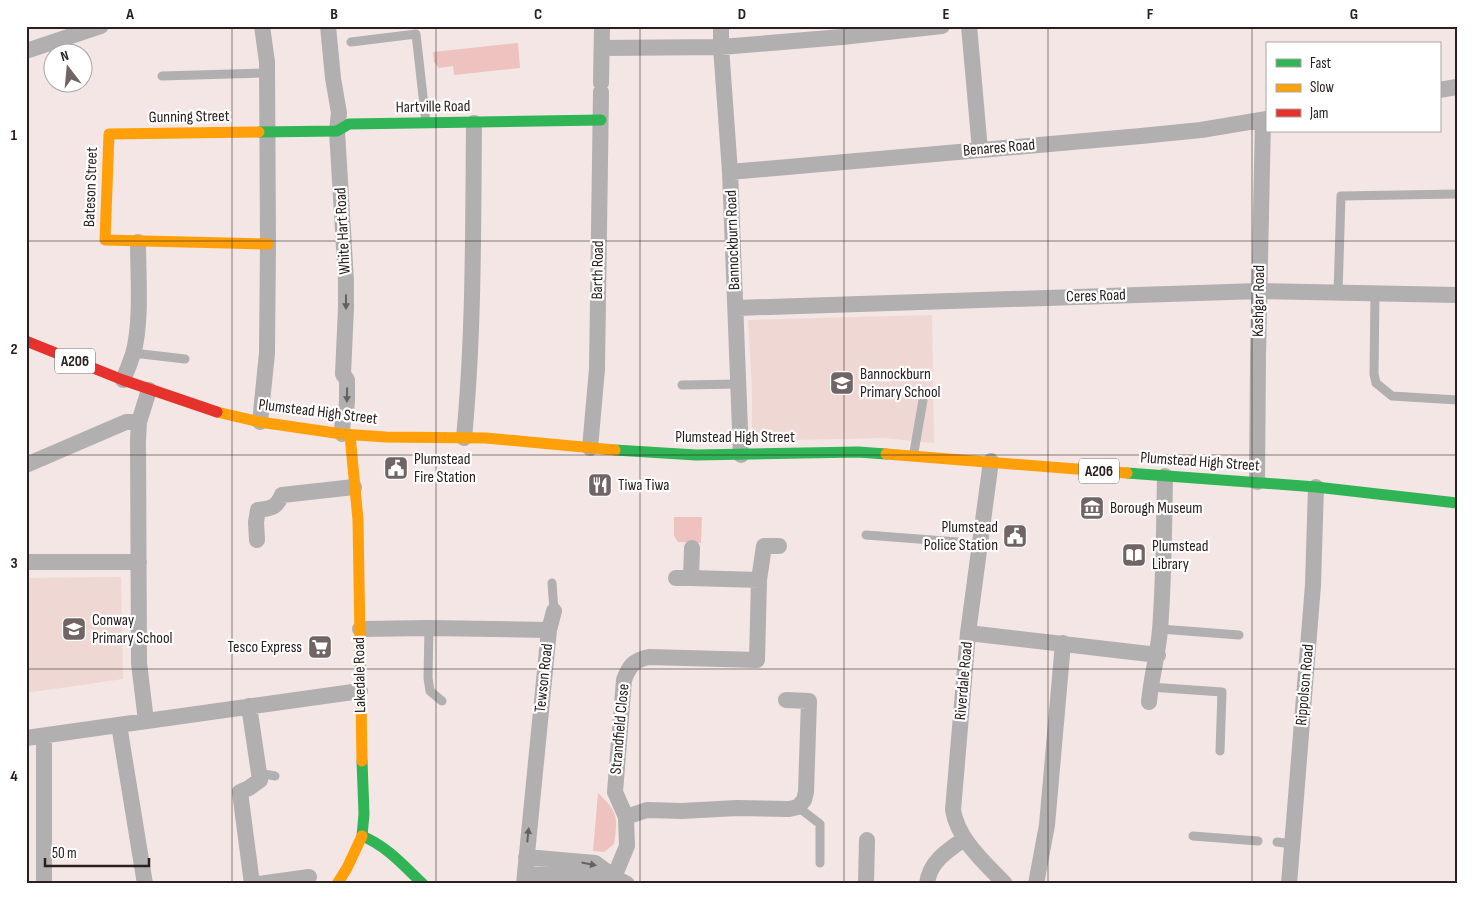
<svg xmlns="http://www.w3.org/2000/svg" width="1483" height="910" font-family="'Sofia Sans Condensed',sans-serif">
<style>
.built{fill:#efd7d4}
.green{fill:#eec2be}
.lines{fill:none;stroke-linecap:round;stroke-linejoin:round}
.lane{stroke:#b1afaf;stroke-width:9}
.street{stroke:#b1afaf;stroke-width:16}
.fast{stroke:#30b455;stroke-width:11}
.slow{stroke:#ff9f0a;stroke-width:11}
.jam{stroke:#e5322d;stroke-width:11}
.oneway{fill:#666060}
.grid{fill:none;stroke:#29201f;stroke-width:1;stroke-opacity:0.55}
.labels{text-anchor:middle;dominant-baseline:central;stroke-width:4.5;stroke-linejoin:round;paint-order:stroke}
.shield{fill:#fff;stroke:#696362;stroke-width:1}
.shield-label{font-size:15px;font-weight:bold;fill:#29201f}
.street-label{font-size:16px;fill:#29201f;stroke:#fff}
.poi-label{font-size:16px;fill:#29201f;stroke:#fff;text-anchor:start}
.neatline{fill:none;stroke:#29201f;stroke-width:2}
.grid-label{font-size:16px;text-anchor:middle;font-weight:bold;fill:#29201f}
</style>
<rect width="100%" height="100%" fill="#f4e6e4"/>
<path class="built" d="M932,315L934,443L883,438L754,441L752,436V389L748,320Z
M121,577L123,679L26,693V578Z"/>
<path class="green" d="M518,43L520,68L454,75L453,66L439,68L434,62L433,52Z
M674,517H702L701,543L678,542L674,536Z
M598,793C618,812 618,817 614,844L604,852L593,851Z"/>
<g class="lines">
<path class="lane" d="M351,42L416,34L426,123
M162,76L267,73
M1338,293L1341,196L1457,194
M1375,294L1374,374L1376,383L1392,396L1457,400
M133,353L185,359
M682,385L739,384
M914,452L923,400
M866,535L958,542L979,546
M552,583L554,611
M429,628L428,678L430,691L442,701
M1160,629L1239,635
M1150,687L1222,692L1220,751
M258,773L275,776
M798,807L820,824V863
M1193,836L1258,841
M1277,842L1292,844"/>
<path class="street" d="M328,26L333,78L339,113L337,131L346,281V308L343,374L347,380V401L346,411L343,415L342,434
M721,26V47L730,172L741,455
M969,26L980,150
M602,48L721,47L842,37L942,26
M26,51L101,26
M601,83L602,26
M1439,90L1457,87
M730,172L1141,136L1201,130L1267,119
M736,308L1259,291L1457,295
M123,380C127,371 130,363 133,354C142,323 138,275 138,242
M260,422L267,353L268,244L267,62L262,26
M464,438C474,333 473,228 474,123
M590,448L597,369L601,92
M991,461L968,633L953,810C958,840 984,862 1005,884
M26,465L126,422H139
M1257,482L1258,356L1263,120
M257,540L256,522L258,510C272,508 276,508 282,495L354,487
M692,548L691,578L759,580
M26,562H139
M676,578H691
M360,629L429,628L549,630
M968,633L1158,655
M1149,702C1151,678 1158,654 1160,630C1164,579 1164,527 1165,476
M249,706L260,780L249,788L240,792L252,884
M146,721L139,663L138,440L139,422L149,390
M119,725L145,884
M44,736V884
M26,738L360,691
M626,817L647,810L682,811L737,808L789,809L798,807L804,800L806,792L809,701L786,700
M526,857L595,863L614,877L627,884
M525,874L590,877H614
M614,877L627,846L626,817L615,792L624,680C629,666 634,660 649,657L757,660L759,580L764,546H779
M259,884L309,877
M524,884L549,630L554,611
M866,884L867,840
M927,884C929,862 948,850 964,839
M1036,884L1047,825L1063,643
M1289,884L1313,585L1316,487"/>
<path class="fast" d="M259,132L337,131L349,124L601,120
M615,450L696,455L858,452L886,454
M1127,473L1316,487L1457,503
M362,761L364,814L362,836C387,846 404,866 423,884"/>
<path class="slow" d="M259,132L109,134L105,240L268,244
M217,412L260,422L342,434L386,437L486,438L615,450
M350,435L358,520L362,761
M886,454L1127,473
M337,884L347,868L362,836"/>
<path class="jam" d="M26,341L123,380L217,412"/>
</g>
<defs><path id="oneway-solid" d="M-6-.8H1V-3.2L6.5 0L1 3.2V.8H-6Z" transform="scale(1.25)"/></defs>
<g class="oneway">
<use href="#oneway-solid" transform="translate(346 302) rotate(90)"/>
<use href="#oneway-solid" transform="translate(347 395) rotate(91)"/>
<use href="#oneway-solid" transform="translate(528 835) rotate(-84)"/>
<use href="#oneway-solid" transform="translate(589 864) rotate(11)"/>
</g>
<path class="grid" d="M232,26V884M436,26V884M640,26V884M844,26V884M1048,26V884M1252,26V884M26,241H1457M26,455H1457M26,669H1457"/>
<defs>
<symbol id="school-square" viewBox="-11 -11 22 22"><rect x="-9" y="-9" width="18" height="18" rx="4" fill="#706564" stroke="#fff"/><path d="M0-5L7-2L0 1L-7-2ZM-4 1L0 2.5L4 1V4Q0 6-4 4Z" fill="#fff"/></symbol>
<symbol id="civic-square" viewBox="-11 -11 22 22"><rect x="-9" y="-9" width="18" height="18" rx="4" fill="#706564" stroke="#fff"/><path d="M-.6-6.5H3V-4.5H.6V-3L4-1V1h2V6H-6V1h2V-1L-.6-3ZM-1.2 2.5V6h2.4V2.5Z" fill="#fff"/></symbol>
<symbol id="restaurant-square" viewBox="-11 -11 22 22"><rect x="-9" y="-9" width="18" height="18" rx="4" fill="#706564" stroke="#fff"/><path d="M-5-6h1v4h1v-4h1v4h1v-4h1v5L-1.5 .5V6h-2V.5L-5-1ZM5-6V6H3V1.5H1.5Q1.5-4 5-6Z" fill="#fff"/></symbol>
<symbol id="museum-square" viewBox="-11 -11 22 22"><rect x="-9" y="-9" width="18" height="18" rx="4" fill="#706564" stroke="#fff"/><path d="M0-6L6-3V-2H-6V-3ZM-5-1h2V3h-2ZM-1-1h2V3h-2ZM3-1h2V3H3ZM-6 4H6V6H-6Z" fill="#fff"/></symbol>
<symbol id="library-square" viewBox="-11 -11 22 22"><rect x="-9" y="-9" width="18" height="18" rx="4" fill="#706564" stroke="#fff"/><path d="M-6-4Q-3-5.5-.7-3.5V5Q-3 3-6 4ZM6-4Q3-5.5 .7-3.5V5Q3 3 6 4Z" fill="#fff"/></symbol>
<symbol id="supermarket-square" viewBox="-11 -11 22 22"><rect x="-9" y="-9" width="18" height="18" rx="4" fill="#706564" stroke="#fff"/><path d="M-6-5.5h2.5l.6 2H6L4.5 2H-2.5L-4.4-4H-6ZM-1.5 3.2a1.3 1.3 0 1 0 .1 0ZM3 3.2a1.3 1.3 0 1 0 .1 0Z" fill="#fff"/></symbol>
</defs>
<g fill-rule="evenodd">
<use href="#school-square" x="828" y="369" width="28" height="28"/>
<use href="#civic-square" x="382" y="454" width="28" height="28"/>
<use href="#restaurant-square" x="586" y="471" width="28" height="28"/>
<use href="#museum-square" x="1078" y="494" width="28" height="28"/>
<use href="#civic-square" x="1001" y="522" width="28" height="28"/>
<use href="#library-square" x="1120" y="541" width="28" height="28"/>
<use href="#school-square" x="60" y="615" width="28" height="28"/>
<use href="#supermarket-square" x="306" y="633" width="28" height="28"/>
</g>
<g class="labels">
<g class="shield">
<rect x="55" y="348.5" width="40" height="25" rx="4"/>
<rect x="1079" y="458.5" width="40" height="25" rx="4"/>
</g>
<g class="shield-label">
<text x="75" y="361">A206</text>
<text x="1099" y="471">A206</text>
</g>
<g class="street-label">
<text transform="translate(433 107) rotate(-1)">Hartville Road</text>
<text transform="translate(189 117) rotate(-1)">Gunning Street</text>
<text transform="translate(999 148) rotate(-5)">Benares Road</text>
<text transform="translate(91 187) rotate(-88)">Bateson Street</text>
<text transform="translate(343 231) rotate(-93)">White Hart Road</text>
<text transform="translate(733 240) rotate(-92)">Bannockburn Road</text>
<text transform="translate(598 270) rotate(-89)">Barth Road</text>
<text transform="translate(1096 296) rotate(-2)">Ceres Road</text>
<text transform="translate(1259 301) rotate(-89)">Kashgar Road</text>
<text transform="translate(318 412) rotate(7)">Plumstead High Street</text>
<text x="735" y="437">Plumstead High Street</text>
<text transform="translate(1200 462) rotate(4)">Plumstead High Street</text>
<text transform="translate(360 675) rotate(-91)">Lakedale Road</text>
<text transform="translate(544 678) rotate(-84)">Tewson Road</text>
<text transform="translate(964 681) rotate(-85)">Riverdale Road</text>
<text transform="translate(1305 685) rotate(-85)">Rippolson Road</text>
<text transform="translate(620 729) rotate(-85)">Strandfield Close</text>
</g>
<g class="poi-label">
<text x="860" y="374">Bannockburn<tspan x="860" dy="18">Primary School</tspan></text>
<text x="414" y="459">Plumstead<tspan x="414" dy="18">Fire Station</tspan></text>
<text x="618" y="485">Tiwa Tiwa</text>
<text x="1110" y="508">Borough Museum</text>
<text x="998" y="527" text-anchor="end">Plumstead<tspan x="998" dy="18">Police Station</tspan></text>
<text x="1152" y="546">Plumstead<tspan x="1152" dy="18">Library</tspan></text>
<text x="92" y="620">Conway<tspan x="92" dy="18">Primary School</tspan></text>
<text x="302" y="647" text-anchor="end">Tesco Express</text>
</g>
</g>
<rect width="1483" height="910" fill="none" stroke="#ffffff" stroke-width="55"/>
<rect x="1266" y="42" width="175" height="90" fill="#ffffff" stroke="#a9a6a5"/>
<rect x="1276" y="59" width="25" height="8" fill="#30b455" stroke="#a9a6a5"/>
<text x="1310" y="68" font-size="15" fill="#29201f">Fast</text>
<rect x="1276" y="84" width="25" height="8" fill="#ff9f0a" stroke="#a9a6a5"/>
<text x="1310" y="92" font-size="15" fill="#29201f">Slow</text>
<rect x="1276" y="109" width="25" height="8" fill="#e5322d" stroke="#a9a6a5"/>
<text x="1310" y="118" font-size="15" fill="#29201f">Jam</text>
<g transform="translate(68 68) rotate(344)"><circle r="24" fill="#ffffff" stroke="#a9a6a5"/>
<path d="M0-4L9 19L0 12L-9 19Z" fill="#706564"/>
<text y="-8" font-size="14" font-weight="bold" text-anchor="middle" fill="#29201f">N</text>
</g>
<path d="M45 858v8h104v-8" fill="none" stroke="#29201f" stroke-width="2.5"/>
<text x="52" y="858" font-size="15" fill="#29201f" stroke="#ffffff" stroke-width="4" paint-order="stroke">50 m</text>
<rect x="28" y="28" width="1428" height="854" class="neatline"/>
<g class="grid-label">
<text x="130" y="19">A</text>
<text x="334" y="19">B</text>
<text x="538" y="19">C</text>
<text x="742" y="19">D</text>
<text x="946" y="19">E</text>
<text x="1150" y="19">F</text>
<text x="1354" y="19">G</text>
<text x="14" y="140">1</text>
<text x="14" y="354">2</text>
<text x="14" y="568">3</text>
<text x="14" y="781">4</text>
</g>
</svg>
